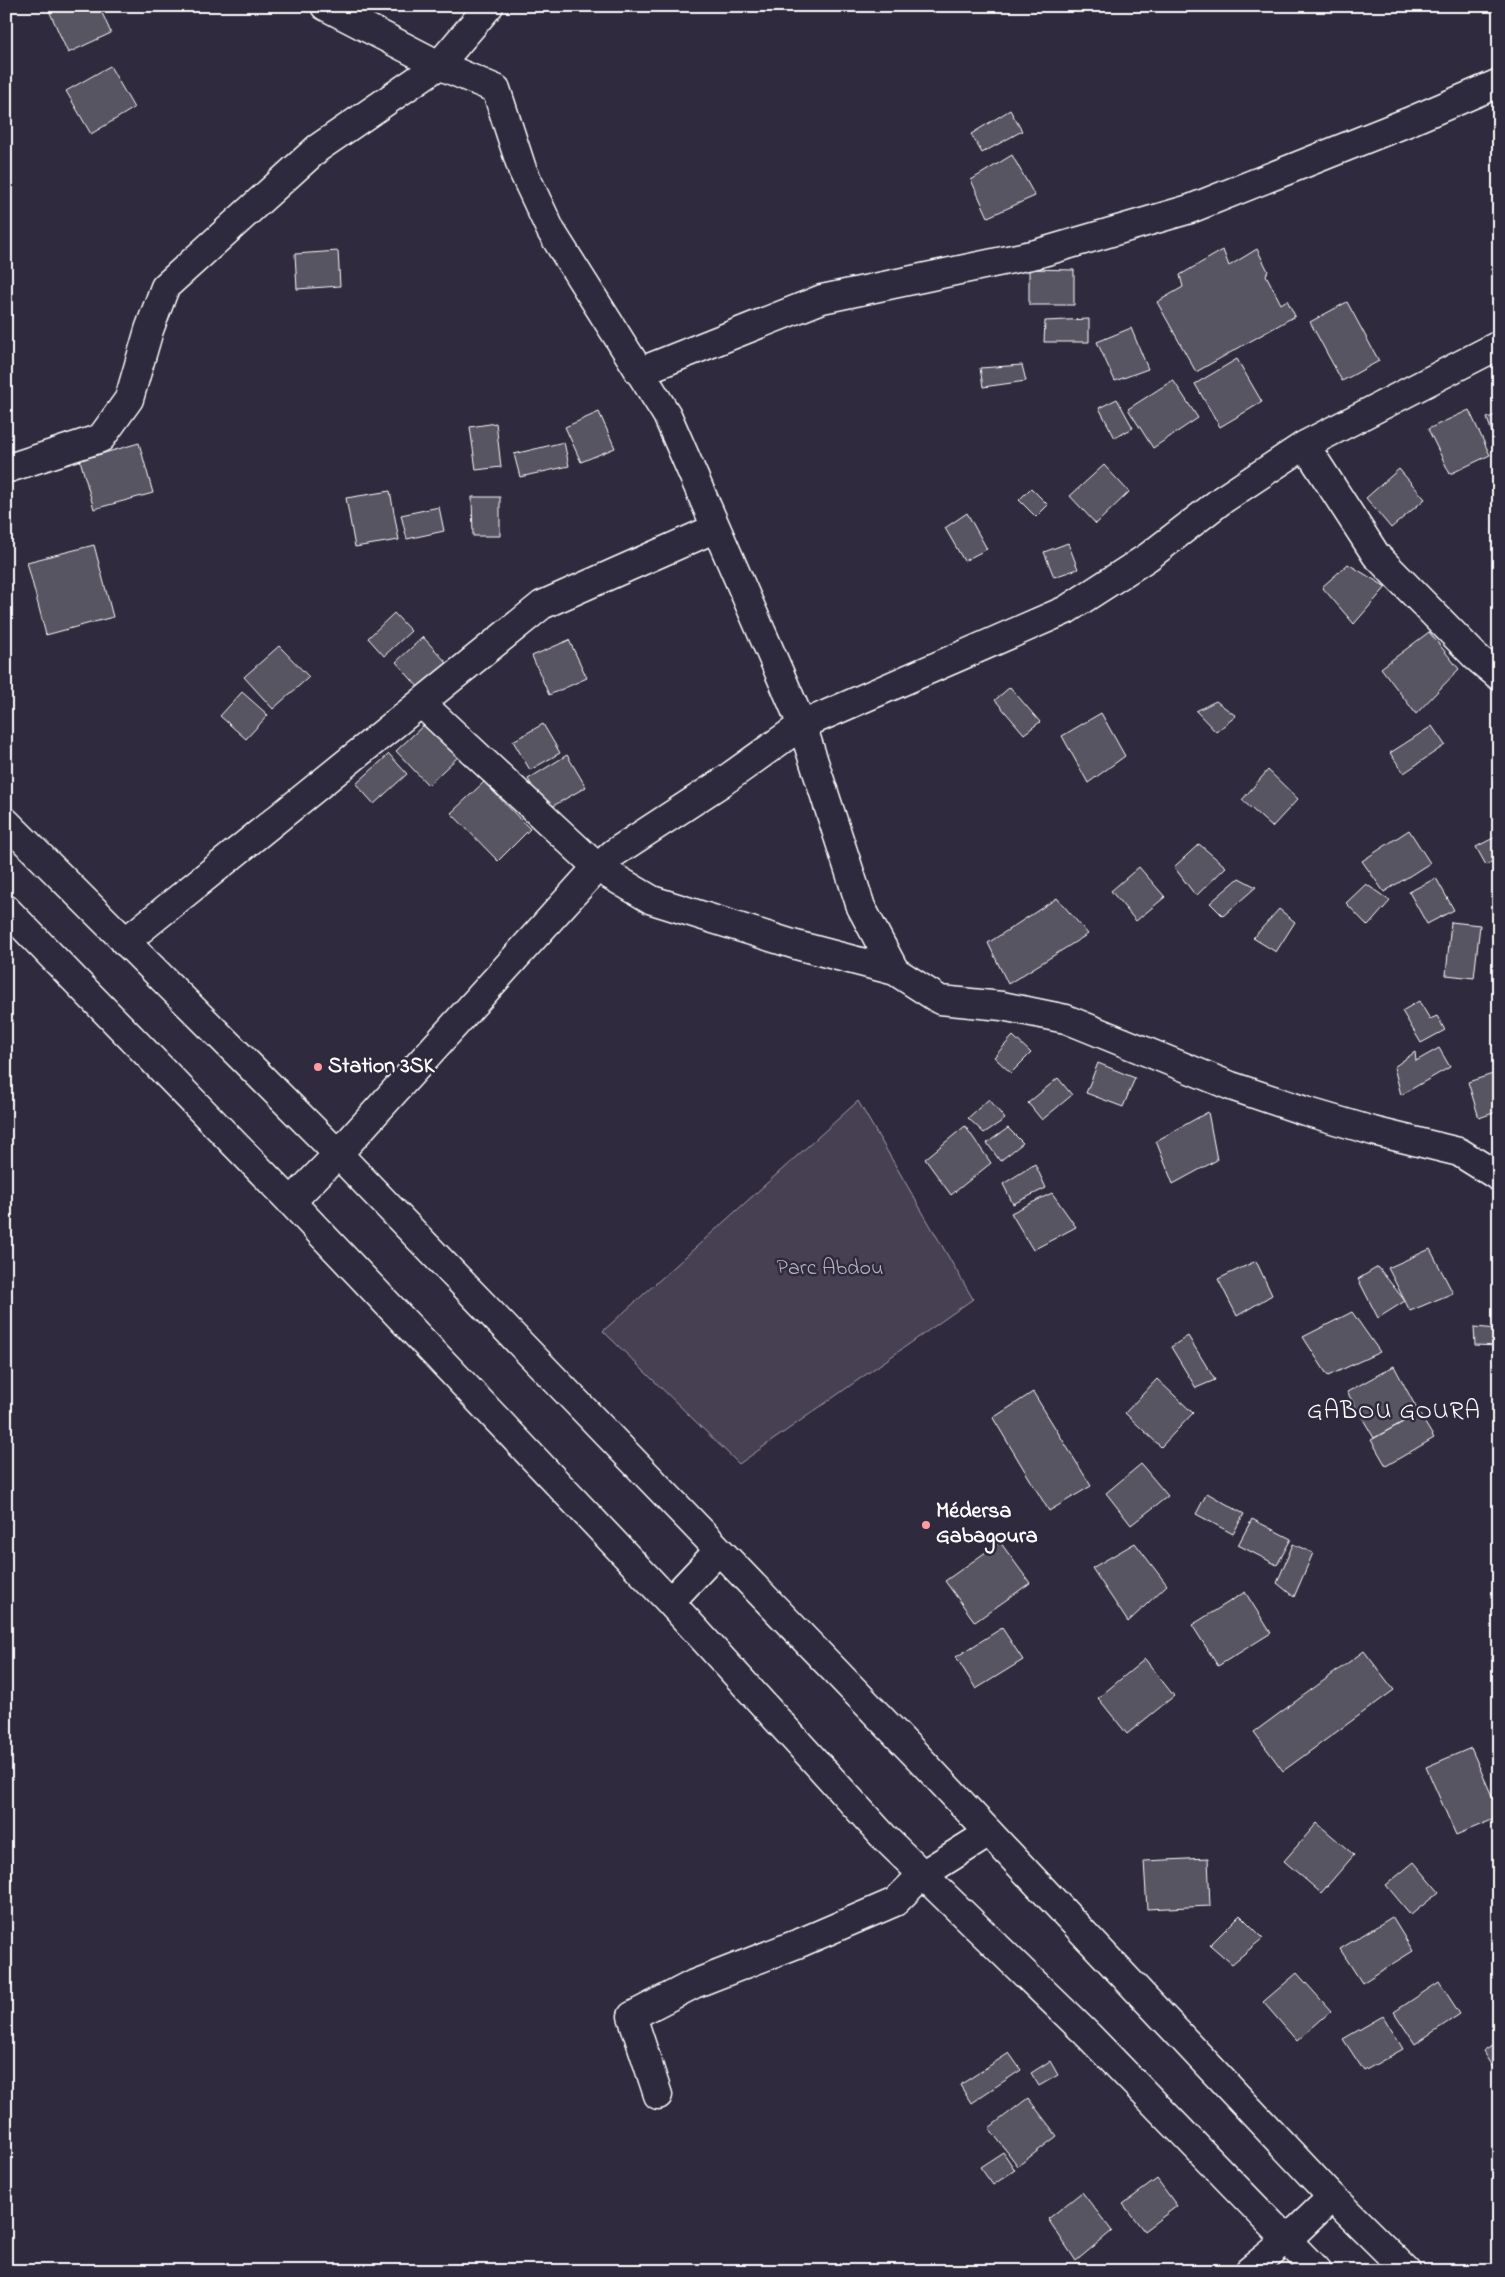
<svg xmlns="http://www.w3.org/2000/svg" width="1505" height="2277" font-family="'Indie Flower',sans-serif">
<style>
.green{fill:#464152;stroke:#a2a0a8}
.building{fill:#595564;stroke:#fff}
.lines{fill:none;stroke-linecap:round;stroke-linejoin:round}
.minor-casing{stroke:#fff;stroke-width:31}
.major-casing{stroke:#fff;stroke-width:31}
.minor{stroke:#2f2a3d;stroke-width:28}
.major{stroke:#2f2a3d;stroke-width:28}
.poi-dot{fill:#ff9aa2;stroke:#2f2a3d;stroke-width:2}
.labels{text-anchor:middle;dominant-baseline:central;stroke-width:5;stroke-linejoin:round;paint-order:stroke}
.poi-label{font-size:22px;font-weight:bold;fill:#fff;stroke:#2f2a3d;text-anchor:start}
.park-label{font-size:22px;fill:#b5b3ba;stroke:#2f2a3d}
.quarter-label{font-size:25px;letter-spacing:1px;fill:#fff;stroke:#2f2a3d}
</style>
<rect width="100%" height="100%" fill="#2f2a3d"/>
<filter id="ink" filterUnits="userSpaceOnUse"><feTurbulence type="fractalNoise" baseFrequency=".02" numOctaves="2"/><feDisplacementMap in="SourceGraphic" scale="10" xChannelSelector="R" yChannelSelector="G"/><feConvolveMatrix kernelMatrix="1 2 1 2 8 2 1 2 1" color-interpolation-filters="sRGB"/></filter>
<g filter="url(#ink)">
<path class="green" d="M858,1101L973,1299L739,1464L603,1331Z"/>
<path class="building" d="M47,6H99L111,33L68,53Z
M960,6H971L964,11Z
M110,66L134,108L91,134L66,91Z
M1010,110L1022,131L982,153L971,134Z
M1012,155L1035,196L988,217L971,180Z
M1257,249L1268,271L1266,275L1281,304L1287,300L1295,316L1196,372L1157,302L1183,287L1180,275L1223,250L1229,266Z
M338,251L340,286L297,289L295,254Z
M1029,269L1074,270V305H1029Z
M1347,302L1379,361L1342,381L1310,322Z
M1089,319V342H1044L1045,321Z
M1131,328L1148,369L1115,381L1097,342Z
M1237,359L1262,402L1220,427L1195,384Z
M1022,365L1026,381L983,387L980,368Z
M1173,380L1198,418L1153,448L1128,409Z
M1117,399L1133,428L1115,438L1099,408Z
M1469,410L1490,455L1450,474L1428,429Z
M599,412L615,448L581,462L565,427Z
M1499,414V453L1487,418Z
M496,423L501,467L476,470L470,427Z
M564,442L569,466L520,477L514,454Z
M139,443L153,493L94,509L80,460Z
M1104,465L1129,492L1096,524L1070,496Z
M1399,469L1425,499L1391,528L1366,498Z
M1031,488L1048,505L1036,517L1019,500Z
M390,491L399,540L355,547L346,498Z
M472,497H500V536H473Z
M439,507L444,531L407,539L401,515Z
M967,513L987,549L964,561L945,528Z
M1068,543L1078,569L1054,577L1044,552Z
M94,545L113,617L46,635L27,562Z
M1348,564L1386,587L1354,624L1322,587Z
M394,613L411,631L384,656L368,638Z
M1429,632L1459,669L1416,714L1381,668Z
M423,637L447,663L419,688L396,662Z
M569,640L587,678L549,695L532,656Z
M279,646L309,677L273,709L244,677Z
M1010,687L1040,722L1024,734L995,700Z
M242,692L268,715L246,739L220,716Z
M1216,701L1236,716L1216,732L1196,711Z
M1101,713L1125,756L1088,783L1062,736Z
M427,722L459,756L428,785L396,751Z
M543,724L560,753L530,770L513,741Z
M1432,726L1445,745L1404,773L1390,753Z
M389,754L407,774L374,804L356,784Z
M567,755L586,787L546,810L528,779Z
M1268,770L1298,799L1272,827L1242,800Z
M484,782L530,829L498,861L451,813Z
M1409,830L1430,863L1384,892L1362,861Z
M1499,835V858L1486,865L1476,847Z
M1199,844L1226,867L1196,896L1174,867Z
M1139,867L1165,897L1136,921L1111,891Z
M1239,878L1256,887L1223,916L1210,903Z
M1436,878L1454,910L1427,924L1409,892Z
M1366,884L1390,901L1368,926L1346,903Z
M1057,898L1088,934L1008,984L988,943Z
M1279,909L1295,922L1276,952L1253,938Z
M1451,922L1480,925L1474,978L1446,975Z
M1419,1001L1430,1019L1437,1016L1445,1030L1421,1043L1402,1011Z
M1013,1036L1031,1053L1011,1073L994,1057Z
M1439,1048L1450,1067L1401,1095L1394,1067L1415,1052L1416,1061Z
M1098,1063L1135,1078L1123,1107L1086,1093Z
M1499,1072V1111L1479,1118L1468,1082Z
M1058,1078L1072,1095L1042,1120L1028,1103Z
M989,1099L1005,1119L984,1133L968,1118Z
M1208,1112L1217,1160L1173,1184L1156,1141Z
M965,1126L991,1163L951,1195L925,1159Z
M1008,1128L1023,1143L1000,1161L987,1143Z
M1035,1164L1046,1188L1013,1204L1003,1184Z
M1052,1193L1076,1227L1033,1250L1011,1213Z
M1430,1249L1453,1293L1410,1311L1388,1268Z
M1256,1261L1272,1295L1237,1316L1218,1279Z
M1378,1267L1405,1301L1378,1318L1358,1279Z
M1352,1312L1380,1352L1328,1376L1303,1337Z
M1474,1327L1498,1329V1346L1475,1345Z
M1188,1336L1215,1380L1196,1388L1171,1347Z
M1394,1366L1419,1413L1374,1438L1347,1392Z
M1157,1379L1193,1413L1161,1447L1125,1413Z
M1033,1392L1091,1486L1049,1511L993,1418Z
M1419,1413L1434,1438L1386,1466L1371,1440Z
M1141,1464L1168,1496L1131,1525L1106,1493Z
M1207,1493L1244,1514L1233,1534L1196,1514Z
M1252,1519L1291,1539L1277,1565L1238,1545Z
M1000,1542L1030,1583L975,1622L945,1581Z
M1135,1543L1167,1585L1128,1622L1092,1568Z
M1293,1544L1313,1553L1294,1597L1277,1583Z
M1245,1592L1271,1633L1218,1666L1192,1625Z
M1002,1628L1023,1660L976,1689L956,1657Z
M1364,1651L1394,1690L1283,1771L1254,1732Z
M1145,1659L1174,1696L1127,1734L1098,1698Z
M1471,1748L1499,1812V1817L1456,1835L1426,1767Z
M1317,1823L1354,1855L1321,1893L1284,1861Z
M1208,1858L1210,1906L1147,1909L1144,1861Z
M1414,1862L1439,1892L1411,1915L1386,1885Z
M1240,1915L1263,1938L1232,1964L1210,1945Z
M1392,1917L1413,1951L1362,1983L1340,1949Z
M1297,1973L1331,2011L1297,2041L1263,2002Z
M1439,1982L1460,2014L1415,2044L1394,2012Z
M1383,2016L1403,2049L1364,2071L1343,2039Z
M1499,2041V2068L1495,2071L1483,2052Z
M1009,2053L1021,2070L971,2103L960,2085Z
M1050,2061L1058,2075L1039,2086L1031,2073Z
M1028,2098L1057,2136L1018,2166L989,2128Z
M1003,2152L1015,2170L993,2185L980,2167Z
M1157,2179L1177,2206L1144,2231L1123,2204Z
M1082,2192L1112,2231L1076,2261L1048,2219Z"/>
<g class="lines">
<defs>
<path id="minor" d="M325,6L439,65L496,89L522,169L551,231L667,415L802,725L861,907L895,971L940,1000L1002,1006L1066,1019L1231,1086L1305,1111L1373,1131L1459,1152L1499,1177
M639,372L822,299L1036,254L1190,209L1408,122L1499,83
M1305,445L1376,555L1476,657L1499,676
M6,469L101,438L129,399L149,330L165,287L318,148L439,65L489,6
M421,703L598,868L652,900L796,945L895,971
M125,942L542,605L716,528
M291,1202L338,1154L590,875L614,853L721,783L802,725L1066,610L1148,557L1222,500L1305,445L1499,345
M658,2095L632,2016L694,1984L802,1942L895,1902L922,1875L989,1833
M1249,2271L1287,2240L1332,2197"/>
<path id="major" d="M6,822L338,1154L920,1759L1332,2197L1407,2271
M6,909L291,1202L670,1602L884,1837L1088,2035L1317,2271
M670,1602L719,1550"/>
</defs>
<use href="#minor" class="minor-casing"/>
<use href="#major" class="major-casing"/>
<use href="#minor" class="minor"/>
<use href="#major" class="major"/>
</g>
</g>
<g class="poi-dot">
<circle cx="318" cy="1067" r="5"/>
<circle cx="926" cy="1525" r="5"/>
</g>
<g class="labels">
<g class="poi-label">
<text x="328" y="1067">Station 3SK</text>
<text x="936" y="1512">Médersa<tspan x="936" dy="25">Gabagoura</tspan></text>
</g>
<g class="park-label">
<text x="830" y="1269">Parc Abdou</text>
</g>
<g class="quarter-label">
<text x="1394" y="1412">GABOU GOURA</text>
</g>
</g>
<rect width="1505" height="2277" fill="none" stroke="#2f2a3d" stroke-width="25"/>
<rect x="12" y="12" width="1480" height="2252" fill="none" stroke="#fff" stroke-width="2" filter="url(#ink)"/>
</svg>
